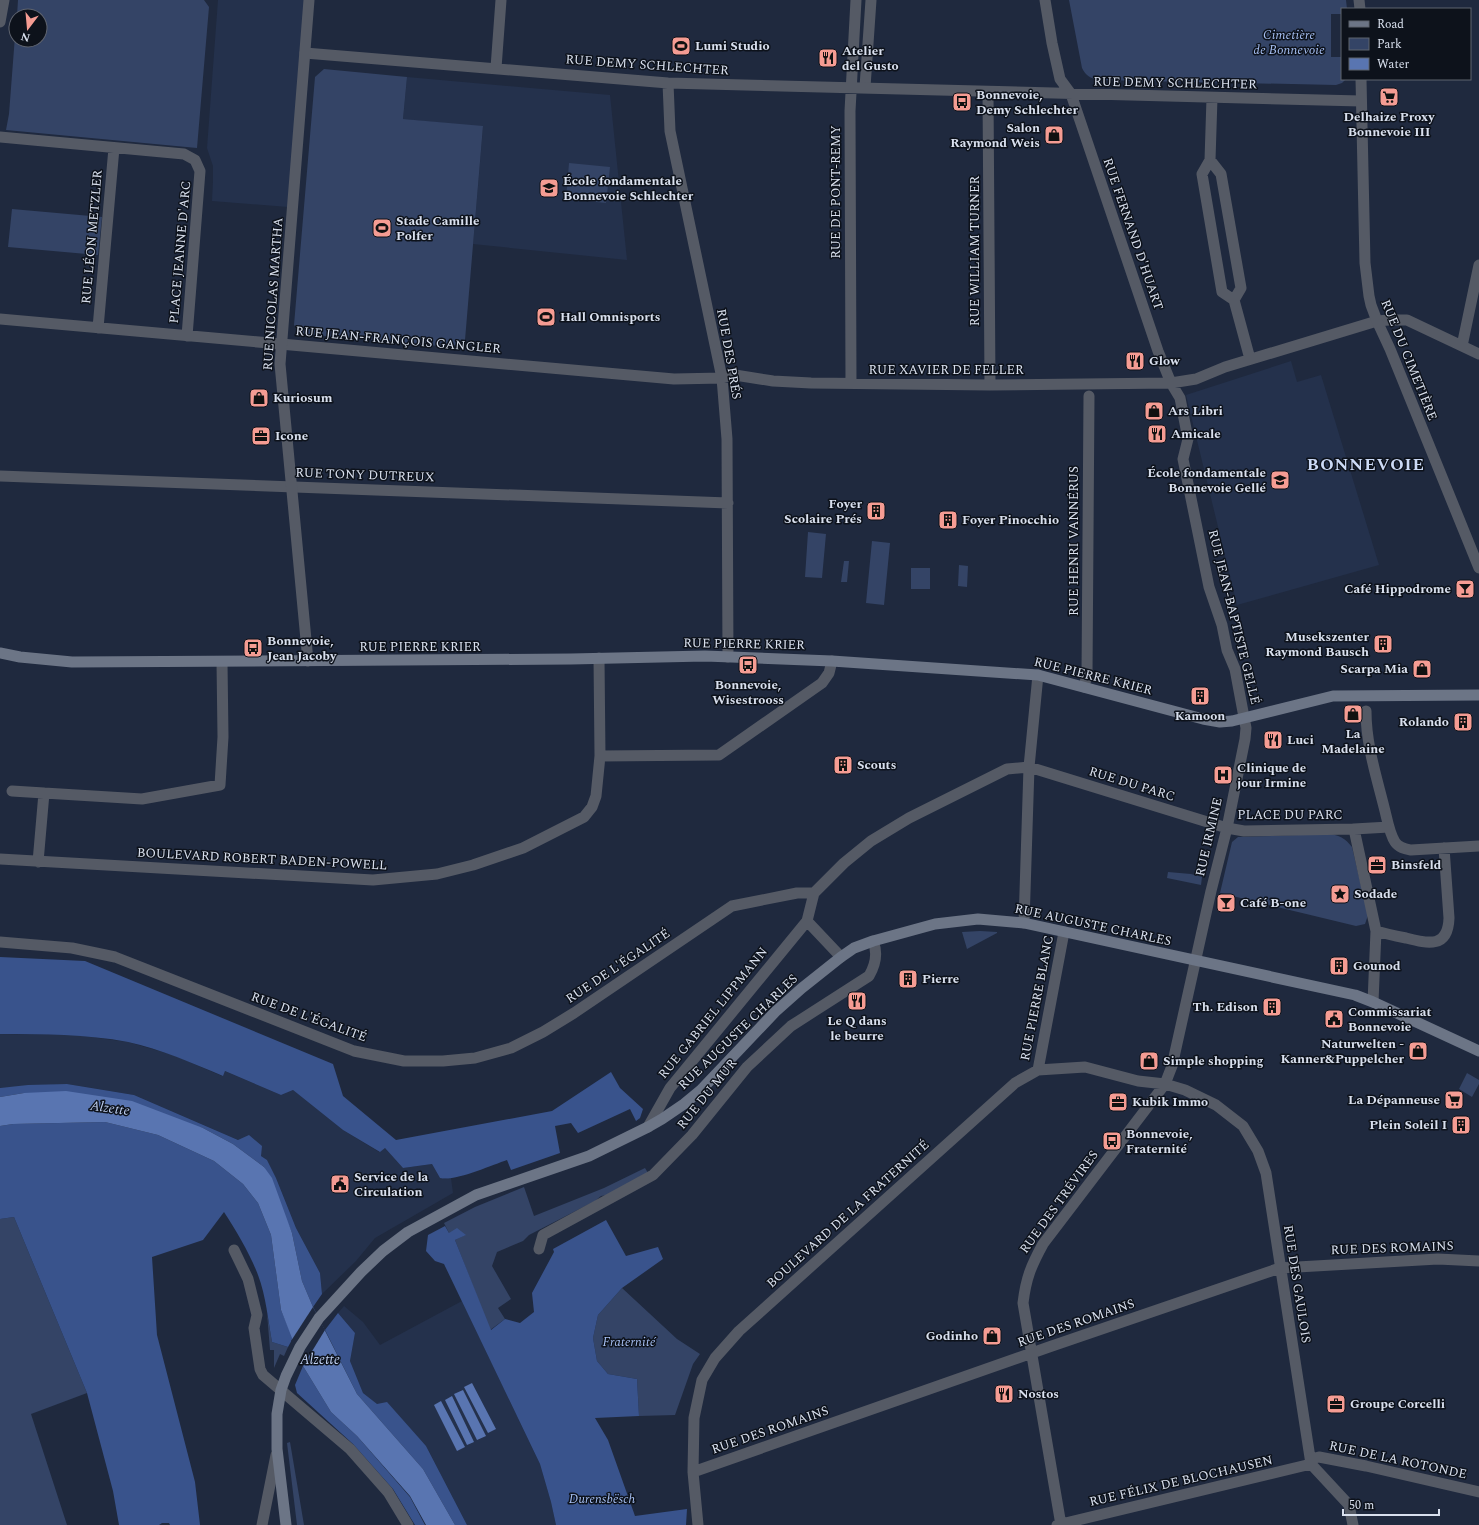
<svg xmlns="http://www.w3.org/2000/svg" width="1479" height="1525" font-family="Spectral,serif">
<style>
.built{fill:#24314c}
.green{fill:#344466}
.forest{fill:#39538c}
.water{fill:#5975b1}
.pier{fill:#1f293e}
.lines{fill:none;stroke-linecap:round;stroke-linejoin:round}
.minor{stroke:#555a65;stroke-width:11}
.tertiary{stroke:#555a65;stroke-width:11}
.secondary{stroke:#6c7586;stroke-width:11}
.labels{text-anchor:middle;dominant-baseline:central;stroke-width:3;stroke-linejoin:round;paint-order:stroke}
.park-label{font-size:13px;font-style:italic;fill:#a6bff2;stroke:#0d121b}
.poi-label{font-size:13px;font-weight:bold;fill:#d9e0ee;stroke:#0d121b;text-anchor:start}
.street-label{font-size:13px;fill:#d9e0ee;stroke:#0d121b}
.water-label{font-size:14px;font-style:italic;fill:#becff1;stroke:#0d121b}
.district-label{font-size:17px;font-weight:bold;letter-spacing:1px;fill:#ccdaf6;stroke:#0d121b}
</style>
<rect width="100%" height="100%" fill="#1f293e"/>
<path class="built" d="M218,0H305L288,207L212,201L213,181V166L207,148Z
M407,77L610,95L627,260L473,244L483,127L403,119Z
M1291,361L1297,382L1321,375L1379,565L1237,605L1186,395Z
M0,1034L76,1035L128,1042L173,1055L222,1076L225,1071L281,1095L293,1090L343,1130L379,1152L385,1148L403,1168L432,1164L440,1178L445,1179L451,1178L453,1193L375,1238L356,1261L322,1294L320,1273L296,1228L276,1178L267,1160L238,1140L134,1095L67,1084L0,1088Z
M462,1301L540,1464L551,1502L556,1525L573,1524L574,1525H467L426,1446L363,1393L350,1361L355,1333L338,1313L344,1306L363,1322L380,1345Z"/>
<path class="green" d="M18,0H204L209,7L197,148L6,130L9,114L16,23V40H40V16H17Z
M1069,0H1346L1347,9H1342V14H1331V57H1342V79H1346L1342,83L1336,85L1099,80C1090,78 1086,76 1082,68Z
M324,69L407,77L403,119L483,126L465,340L451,347L303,334L294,325L315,77Z
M569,163L610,167L606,203L566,199Z
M12,209L102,217L98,255L8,247Z
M808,532L826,534L822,578L805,577Z
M872,541L890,543L884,605L866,603Z
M844,561H849L847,582H841Z
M959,565L968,566L967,587L958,586Z
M911,568H930V589H911Z
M1329,834C1339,835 1345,838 1352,847L1368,915L1365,924L1356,926L1220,893L1232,842L1238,837Z
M1168,872L1191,874L1202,877L1201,885L1167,878Z
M980,931L997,932V933L967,949L962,932Z
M1467,1073L1479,1080V1084L1472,1097L1459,1089Z
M645,1168L648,1173L607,1195L601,1196L595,1201L529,1235L523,1241L497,1252L492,1266L511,1299L498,1308L505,1319L490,1330L455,1240L465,1235L449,1233L444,1223L475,1207L524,1187L534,1216L604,1188Z
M14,1217L87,1393L31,1414L67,1525H0V1219Z
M622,1288L677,1339L700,1354L693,1364L675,1415L639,1416L637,1379L608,1374L597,1361L593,1338L598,1315Z
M267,1313L272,1342L288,1347L284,1356L280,1354L274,1368V1350H270Z
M290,1442L304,1525H297L287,1443Z"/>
<path class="forest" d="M0,957L85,961L333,1064L343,1096L396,1140L552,1111L611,1072L620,1088L643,1109L640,1118L636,1121L630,1109L578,1133L571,1123L555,1126L560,1153L511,1170L507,1160C492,1165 454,1182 440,1178L432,1164L403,1168L385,1148L380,1152L343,1130L293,1090L281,1095L225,1071L223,1076C192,1063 161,1049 128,1042C86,1034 43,1034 0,1034Z
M67,1084L134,1095L238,1140L249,1135L262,1146L261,1156L267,1160L276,1178L296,1228L320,1273L322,1294L313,1307L302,1281L292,1233L264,1167L233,1144L203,1128L24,1093L0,1097V1088L28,1085Z
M105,1122L158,1135L214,1161L243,1184L258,1203L271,1235L281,1310L293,1338L288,1347L272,1342C268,1320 266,1296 258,1275C251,1256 236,1230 224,1212L203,1240L152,1257L157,1335L195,1482L200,1525H170L169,1523H162L159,1525H119L113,1491L87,1393L14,1217L0,1219V1126L13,1124Z
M606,1220L626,1256L658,1247L663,1259L622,1288L598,1315L593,1338L597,1361L608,1374L637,1379L639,1416L595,1418L608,1440L635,1516L687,1509L686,1525H556L551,1502L540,1464L444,1264L435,1261L426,1251L428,1235L445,1226L449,1233L457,1228L466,1235L455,1240L491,1330L505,1319L520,1323L534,1312L532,1293L554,1252L553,1249Z
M338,1313L355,1333L350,1361L363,1393L377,1404L387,1402L426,1446L467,1525H455L423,1469L357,1394L325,1330Z
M303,1366L331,1412L357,1436L410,1497L425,1525H415L393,1489L353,1444L297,1393L295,1385Z"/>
<path class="water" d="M66,1091L132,1101L203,1128L233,1144L264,1167L272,1178L292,1233L302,1281L313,1307L357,1394L423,1469L455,1525H426L410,1496L357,1436L331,1412L303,1366L281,1310L271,1235L258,1203L243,1184L214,1161L158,1135L105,1122L13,1124L0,1126V1097L24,1093Z
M472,1383L496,1429L488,1433L464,1387Z
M463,1390L486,1436L477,1440L454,1394Z
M452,1396L474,1442L467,1445L445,1400Z
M441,1401L465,1447L457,1451L434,1405Z"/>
<path class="pier" d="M313,1307L325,1330L303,1366L299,1361L291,1341Z"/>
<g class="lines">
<path class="minor" d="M1045,0L1052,43L1060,79L1071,94L1158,351L1171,383L1180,398L1188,439L1183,459L1209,587L1222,625L1227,650L1235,669L1246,728L1245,739L1227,828L1211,891L1172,1066L1165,1084L1043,1244C1031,1266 1026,1278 1023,1303L1061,1525
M0,22L4,0
M305,53L668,83L1361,101
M496,68L501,0
M668,83L670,131L722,378L727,439L728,657
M865,87L871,0
M988,92L990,385
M1212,98L1210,160L1202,174L1222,292L1234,300L1250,359
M0,137L184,154L195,160L200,171L187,336
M1210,160L1221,174L1241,288L1234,300
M0,319L674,379L722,378L735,375L773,381L811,383L990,385L1171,383L1196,379L1225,367L1377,321L1389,320H1407L1479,354
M98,328L114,148
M1462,346L1479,265
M851,383L850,111L856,0
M0,476L728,503
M1084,687L1087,675L1089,396
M1366,711C1366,744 1376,775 1384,807C1387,818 1389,833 1395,842C1399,848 1406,849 1411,850L1479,846
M600,756L719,755L822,683L829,673L832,661
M12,791L44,793
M1354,829L1376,931L1373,1002
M0,859L373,880L437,874L473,865L523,848L584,817L592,807L596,796L600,756L599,658
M38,862L44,793L142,799L220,785L223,737L222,662
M807,921L841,957
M1024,923L1029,767L1038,675
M1376,931C1386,934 1396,936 1406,938C1429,944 1448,948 1449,918L1444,848
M0,942L72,948L115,957L354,1051L404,1061H443L475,1058L511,1048L543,1032L574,1013L732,906L797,893H814
M1038,1070L1064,932
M648,1127L670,1088L807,921L814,893L844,863L871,841L909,818L1007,769L1029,767L1227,828L1244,831L1354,829L1389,827
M539,1249L543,1235L653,1175L692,1135L747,1067L791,1026L869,976C876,964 878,953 873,941
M234,1250L248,1279L257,1315L254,1328L260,1369L263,1375L350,1449L388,1492L408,1525
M1311,1459L1319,1457L1366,1466L1479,1492
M693,1472L1049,1347L1280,1268L1438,1259L1479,1261
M262,1525L276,1455
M698,1525L693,1472L694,1418L702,1380L715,1358L739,1331L1015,1083L1038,1070L1085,1067L1138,1081L1165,1084L1185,1090L1216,1105L1243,1126L1258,1151L1266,1173L1311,1464L1349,1505L1353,1525
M1057,1525L1311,1464"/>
<path class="tertiary" d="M1359,0L1360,9
M1361,79L1365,263L1369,296L1371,305L1377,321L1390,349L1479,568
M308,661L280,364L309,0"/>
<path class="secondary" d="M0,653L20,657L72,662L571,659L705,656L832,661L1038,675L1203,719L1220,722L1232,721L1333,696L1479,695
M286,1525L277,1449V1414L281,1390L286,1376L300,1347L319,1318L361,1272L383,1251L408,1232L476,1195L589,1156L648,1127L662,1119L684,1104L701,1090L775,1012L802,988L841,957L854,948L873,941L935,924L978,919L1024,923L1355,995L1373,1002L1479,1051"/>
</g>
<defs>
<symbol id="stadium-square" viewBox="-11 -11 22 22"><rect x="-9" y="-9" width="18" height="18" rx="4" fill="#f59c93" stroke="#0d121b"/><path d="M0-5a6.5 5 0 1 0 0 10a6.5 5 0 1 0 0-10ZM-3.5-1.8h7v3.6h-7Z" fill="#111"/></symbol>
<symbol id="restaurant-square" viewBox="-11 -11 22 22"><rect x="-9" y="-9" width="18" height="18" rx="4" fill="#f59c93" stroke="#0d121b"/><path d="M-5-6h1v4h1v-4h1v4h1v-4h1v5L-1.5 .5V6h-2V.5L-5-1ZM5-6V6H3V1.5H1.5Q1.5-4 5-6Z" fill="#111"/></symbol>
<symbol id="supermarket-square" viewBox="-11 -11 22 22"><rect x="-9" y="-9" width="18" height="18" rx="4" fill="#f59c93" stroke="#0d121b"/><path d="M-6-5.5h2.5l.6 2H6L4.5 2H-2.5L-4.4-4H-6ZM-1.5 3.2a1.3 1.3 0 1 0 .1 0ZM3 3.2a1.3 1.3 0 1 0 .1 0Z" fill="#111"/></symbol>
<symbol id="bus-square" viewBox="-11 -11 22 22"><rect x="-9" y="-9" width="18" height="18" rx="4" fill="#f59c93" stroke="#0d121b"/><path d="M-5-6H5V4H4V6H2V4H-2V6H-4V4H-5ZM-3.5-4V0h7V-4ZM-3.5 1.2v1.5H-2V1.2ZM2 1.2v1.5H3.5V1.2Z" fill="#111"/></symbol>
<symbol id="shop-square" viewBox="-11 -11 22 22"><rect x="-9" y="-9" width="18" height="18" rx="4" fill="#f59c93" stroke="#0d121b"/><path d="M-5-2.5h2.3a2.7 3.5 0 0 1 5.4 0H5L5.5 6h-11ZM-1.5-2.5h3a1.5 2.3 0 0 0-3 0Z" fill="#111"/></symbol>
<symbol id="school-square" viewBox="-11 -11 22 22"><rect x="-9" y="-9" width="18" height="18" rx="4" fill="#f59c93" stroke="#0d121b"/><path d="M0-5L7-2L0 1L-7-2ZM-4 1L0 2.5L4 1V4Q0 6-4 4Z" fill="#111"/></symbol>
<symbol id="office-square" viewBox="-11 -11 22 22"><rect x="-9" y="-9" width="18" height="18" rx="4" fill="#f59c93" stroke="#0d121b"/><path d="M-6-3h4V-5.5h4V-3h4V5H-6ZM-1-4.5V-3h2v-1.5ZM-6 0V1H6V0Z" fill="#111"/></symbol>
<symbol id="building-square" viewBox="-11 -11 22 22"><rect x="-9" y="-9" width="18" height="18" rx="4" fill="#f59c93" stroke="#0d121b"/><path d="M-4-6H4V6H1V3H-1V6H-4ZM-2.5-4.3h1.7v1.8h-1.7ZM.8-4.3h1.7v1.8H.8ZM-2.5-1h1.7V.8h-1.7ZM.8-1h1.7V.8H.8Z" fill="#111"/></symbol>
<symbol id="bar-square" viewBox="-11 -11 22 22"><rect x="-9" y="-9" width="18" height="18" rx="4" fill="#f59c93" stroke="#0d121b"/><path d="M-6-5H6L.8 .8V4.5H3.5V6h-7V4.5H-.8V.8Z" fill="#111"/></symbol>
<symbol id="hospital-square" viewBox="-11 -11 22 22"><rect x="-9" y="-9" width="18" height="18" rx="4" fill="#f59c93" stroke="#0d121b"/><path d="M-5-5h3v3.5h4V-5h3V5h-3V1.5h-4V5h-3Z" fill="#111"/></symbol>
<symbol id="sight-square" viewBox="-11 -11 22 22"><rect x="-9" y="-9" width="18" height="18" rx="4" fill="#f59c93" stroke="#0d121b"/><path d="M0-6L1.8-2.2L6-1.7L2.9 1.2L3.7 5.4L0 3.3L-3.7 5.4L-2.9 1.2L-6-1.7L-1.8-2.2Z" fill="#111"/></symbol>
<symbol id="civic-square" viewBox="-11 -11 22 22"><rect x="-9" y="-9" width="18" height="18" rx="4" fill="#f59c93" stroke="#0d121b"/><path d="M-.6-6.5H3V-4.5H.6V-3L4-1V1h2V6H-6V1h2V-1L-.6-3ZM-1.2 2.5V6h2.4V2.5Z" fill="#111"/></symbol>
</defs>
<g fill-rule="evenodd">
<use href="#stadium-square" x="670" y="35" width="22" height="22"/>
<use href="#restaurant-square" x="817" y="47" width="22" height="22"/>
<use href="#supermarket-square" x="1378" y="86" width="22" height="22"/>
<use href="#bus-square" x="951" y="91" width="22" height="22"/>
<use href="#shop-square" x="1043" y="124" width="22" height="22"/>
<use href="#school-square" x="538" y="177" width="22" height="22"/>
<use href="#stadium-square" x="371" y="217" width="22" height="22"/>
<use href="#stadium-square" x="535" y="306" width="22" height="22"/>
<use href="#restaurant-square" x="1124" y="350" width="22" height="22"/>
<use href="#shop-square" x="248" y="387" width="22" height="22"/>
<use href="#shop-square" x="1143" y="400" width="22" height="22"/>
<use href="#restaurant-square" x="1146" y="423" width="22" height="22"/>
<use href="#office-square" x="250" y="425" width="22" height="22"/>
<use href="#school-square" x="1269" y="469" width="22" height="22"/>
<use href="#building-square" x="865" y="500" width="22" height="22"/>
<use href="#building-square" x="937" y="509" width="22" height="22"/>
<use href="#bar-square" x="1454" y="578" width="22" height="22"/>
<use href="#building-square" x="1372" y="633" width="22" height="22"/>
<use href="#bus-square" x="242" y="637" width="22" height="22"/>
<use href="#bus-square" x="737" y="654" width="22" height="22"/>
<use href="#shop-square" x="1411" y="658" width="22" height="22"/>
<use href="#building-square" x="1189" y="685" width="22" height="22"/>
<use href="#shop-square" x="1342" y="703" width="22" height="22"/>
<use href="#building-square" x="1452" y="711" width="22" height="22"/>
<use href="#restaurant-square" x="1262" y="729" width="22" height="22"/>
<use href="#building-square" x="832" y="754" width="22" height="22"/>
<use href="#hospital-square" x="1212" y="764" width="22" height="22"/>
<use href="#office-square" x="1366" y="854" width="22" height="22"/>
<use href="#sight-square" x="1329" y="883" width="22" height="22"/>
<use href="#bar-square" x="1215" y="892" width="22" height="22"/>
<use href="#building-square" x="1328" y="955" width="22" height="22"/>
<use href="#building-square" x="897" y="968" width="22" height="22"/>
<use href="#restaurant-square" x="846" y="990" width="22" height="22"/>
<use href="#building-square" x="1261" y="996" width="22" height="22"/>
<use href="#civic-square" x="1323" y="1008" width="22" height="22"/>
<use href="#shop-square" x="1407" y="1040" width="22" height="22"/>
<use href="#shop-square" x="1138" y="1050" width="22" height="22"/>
<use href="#supermarket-square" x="1443" y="1089" width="22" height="22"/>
<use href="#office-square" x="1107" y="1091" width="22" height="22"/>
<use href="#building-square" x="1450" y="1114" width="22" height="22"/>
<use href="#bus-square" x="1101" y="1130" width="22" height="22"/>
<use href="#civic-square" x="329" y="1173" width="22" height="22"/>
<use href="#shop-square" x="981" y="1325" width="22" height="22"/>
<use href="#restaurant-square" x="993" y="1383" width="22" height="22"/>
<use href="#office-square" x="1325" y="1393" width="22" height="22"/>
</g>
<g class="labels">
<g class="park-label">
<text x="1289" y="35">Cimetière<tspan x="1289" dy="15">de Bonnevoie</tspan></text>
<text x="629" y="1342">Fraternité</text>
<text x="602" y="1499">Durensbësch</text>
</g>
<g class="poi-label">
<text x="695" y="46">Lumi Studio</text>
<text x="842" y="51">Atelier<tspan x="842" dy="15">del Gusto</tspan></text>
<text x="976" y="95">Bonnevoie,<tspan x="976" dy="15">Demy Schlechter</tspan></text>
<text x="1389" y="117" text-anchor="middle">Delhaize Proxy<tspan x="1389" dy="15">Bonnevoie III</tspan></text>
<text x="1040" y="128" text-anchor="end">Salon<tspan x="1040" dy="15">Raymond Weis</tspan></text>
<text x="563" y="181">École fondamentale<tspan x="563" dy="15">Bonnevoie Schlechter</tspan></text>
<text x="396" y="221">Stade Camille<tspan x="396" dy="15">Polfer</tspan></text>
<text x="560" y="317">Hall Omnisports</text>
<text x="1149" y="361">Glow</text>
<text x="273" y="398">Kuriosum</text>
<text x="1168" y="411">Ars Libri</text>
<text x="1171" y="434">Amicale</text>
<text x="275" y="436">Icone</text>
<text x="1266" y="473" text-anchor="end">École fondamentale<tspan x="1266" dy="15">Bonnevoie Gellé</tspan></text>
<text x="862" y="504" text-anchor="end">Foyer<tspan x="862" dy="15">Scolaire Prés</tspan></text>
<text x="962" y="520">Foyer Pinocchio</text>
<text x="1451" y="589" text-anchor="end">Café Hippodrome</text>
<text x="1369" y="637" text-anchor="end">Musekszenter<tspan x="1369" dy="15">Raymond Bausch</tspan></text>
<text x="267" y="641">Bonnevoie,<tspan x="267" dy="15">Jean Jacoby</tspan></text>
<text x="1408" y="669" text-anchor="end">Scarpa Mia</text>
<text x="748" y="685" text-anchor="middle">Bonnevoie,<tspan x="748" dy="15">Wisestrooss</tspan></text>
<text x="1200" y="716" text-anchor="middle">Kamoon</text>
<text x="1449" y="722" text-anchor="end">Rolando</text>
<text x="1353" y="734" text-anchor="middle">La<tspan x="1353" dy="15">Madelaine</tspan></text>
<text x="1287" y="740">Luci</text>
<text x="857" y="765">Scouts</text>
<text x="1237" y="768">Clinique de<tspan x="1237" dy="15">jour Irmine</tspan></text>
<text x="1391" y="865">Binsfeld</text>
<text x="1354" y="894">Sodade</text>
<text x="1240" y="903">Café B-one</text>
<text x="1353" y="966">Gounod</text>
<text x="922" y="979">Pierre</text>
<text x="1258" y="1007" text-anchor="end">Th. Edison</text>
<text x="1348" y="1012">Commissariat<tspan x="1348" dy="15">Bonnevoie</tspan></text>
<text x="857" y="1021" text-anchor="middle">Le Q dans<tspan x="857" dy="15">le beurre</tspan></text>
<text x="1404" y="1044" text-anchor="end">Naturwelten -<tspan x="1404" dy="15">Kanner&amp;Puppelcher</tspan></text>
<text x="1163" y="1061">Simple shopping</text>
<text x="1440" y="1100" text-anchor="end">La Dépanneuse</text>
<text x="1132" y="1102">Kubik Immo</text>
<text x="1447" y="1125" text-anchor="end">Plein Soleil I</text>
<text x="1126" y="1134">Bonnevoie,<tspan x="1126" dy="15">Fraternité</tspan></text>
<text x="354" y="1177">Service de la<tspan x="354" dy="15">Circulation</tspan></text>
<text x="978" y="1336" text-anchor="end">Godinho</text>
<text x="1018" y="1394">Nostos</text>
<text x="1350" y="1404">Groupe Corcelli</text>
</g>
<g class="street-label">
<text transform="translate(647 65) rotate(4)">RUE DEMY SCHLECHTER</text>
<text transform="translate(1175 83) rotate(1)">RUE DEMY SCHLECHTER</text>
<text transform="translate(836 192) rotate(-90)">RUE DE PONT-REMY</text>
<text transform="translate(1133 234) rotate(71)">RUE FERNAND D'HUART</text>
<text transform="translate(92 237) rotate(-85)">RUE LÉON METZLER</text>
<text transform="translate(975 251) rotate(-90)">RUE WILLIAM TURNER</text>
<text transform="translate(180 252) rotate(-85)">PLACE JEANNE D'ARC</text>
<text transform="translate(273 294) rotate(-86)">RUE NICOLAS MARTHA</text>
<text transform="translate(398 340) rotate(5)">RUE JEAN-FRANÇOIS GANGLER</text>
<text transform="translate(729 354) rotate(80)">RUE DES PRÉS</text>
<text transform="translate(1409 360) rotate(68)">RUE DU CIMETIÈRE</text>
<text x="946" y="370">RUE XAVIER DE FELLER</text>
<text transform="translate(365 475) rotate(2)">RUE TONY DUTREUX</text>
<text transform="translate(1074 541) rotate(-90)">RUE HENRI VANNÉRUS</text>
<text transform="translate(1234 617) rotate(76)">RUE JEAN-BAPTISTE GELLÉ</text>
<text transform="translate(744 644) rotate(1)">RUE PIERRE KRIER</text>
<text x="420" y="647">RUE PIERRE KRIER</text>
<text transform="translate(1093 676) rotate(14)">RUE PIERRE KRIER</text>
<text transform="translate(1132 784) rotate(17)">RUE DU PARC</text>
<text x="1290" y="815">PLACE DU PARC</text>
<text transform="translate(1209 837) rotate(-77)">RUE IRMINE</text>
<text transform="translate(262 859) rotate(3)">BOULEVARD ROBERT BADEN-POWELL</text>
<text transform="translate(1093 925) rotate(12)">RUE AUGUSTE CHARLES</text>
<text transform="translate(618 966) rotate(-34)">RUE DE L'ÉGALITÉ</text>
<text transform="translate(1037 998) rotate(-79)">RUE PIERRE BLANC</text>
<text transform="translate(713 1013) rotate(-51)">RUE GABRIEL LIPPMANN</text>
<text transform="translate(309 1017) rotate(20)">RUE DE L'ÉGALITÉ</text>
<text transform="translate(738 1032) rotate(-44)">RUE AUGUSTE CHARLES</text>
<text transform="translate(707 1094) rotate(-51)">RUE DU MUR</text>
<text transform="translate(1059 1202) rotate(-54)">RUE DES TRÉVIRES</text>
<text transform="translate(848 1214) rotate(-42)">BOULEVARD DE LA FRATERNITÉ</text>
<text transform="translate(1392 1248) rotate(-2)">RUE DES ROMAINS</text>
<text transform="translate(1297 1284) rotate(81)">RUE DES GAULOIS</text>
<text transform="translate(1076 1323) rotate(-19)">RUE DES ROMAINS</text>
<text transform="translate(770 1430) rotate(-19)">RUE DES ROMAINS</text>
<text transform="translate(1398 1460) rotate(12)">RUE DE LA ROTONDE</text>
<text transform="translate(1181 1481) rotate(-13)">RUE FÉLIX DE BLOCHAUSEN</text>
</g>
<g class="water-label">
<text transform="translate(110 1108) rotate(8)">Alzette</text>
<text x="320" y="1359">Alzette</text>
</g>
<g class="district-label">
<text x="1366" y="465">BONNEVOIE</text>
</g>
</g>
<rect x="1341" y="8" width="130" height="72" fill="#0d121b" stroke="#5f646f"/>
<rect x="1349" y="21" width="20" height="6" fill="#6c7586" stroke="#5f646f"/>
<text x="1377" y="28" font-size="12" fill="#d9e0ee">Road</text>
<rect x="1349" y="38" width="20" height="12" fill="#344466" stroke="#5f646f"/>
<text x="1377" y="48" font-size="12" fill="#d9e0ee">Park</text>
<rect x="1349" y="58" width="20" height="12" fill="#5975b1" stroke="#5f646f"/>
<text x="1377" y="68" font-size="12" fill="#d9e0ee">Water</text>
<g transform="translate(28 28) rotate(196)"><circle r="19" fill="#0d121b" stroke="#5f646f"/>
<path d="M0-3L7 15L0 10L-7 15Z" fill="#f59c93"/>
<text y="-6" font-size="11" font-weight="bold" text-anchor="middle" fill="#d9e0ee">N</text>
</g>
<path d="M1343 1509v6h96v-6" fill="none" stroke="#d9e0ee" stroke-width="2"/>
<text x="1349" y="1509" font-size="12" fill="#d9e0ee" stroke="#0d121b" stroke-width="3" paint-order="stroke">50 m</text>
</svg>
